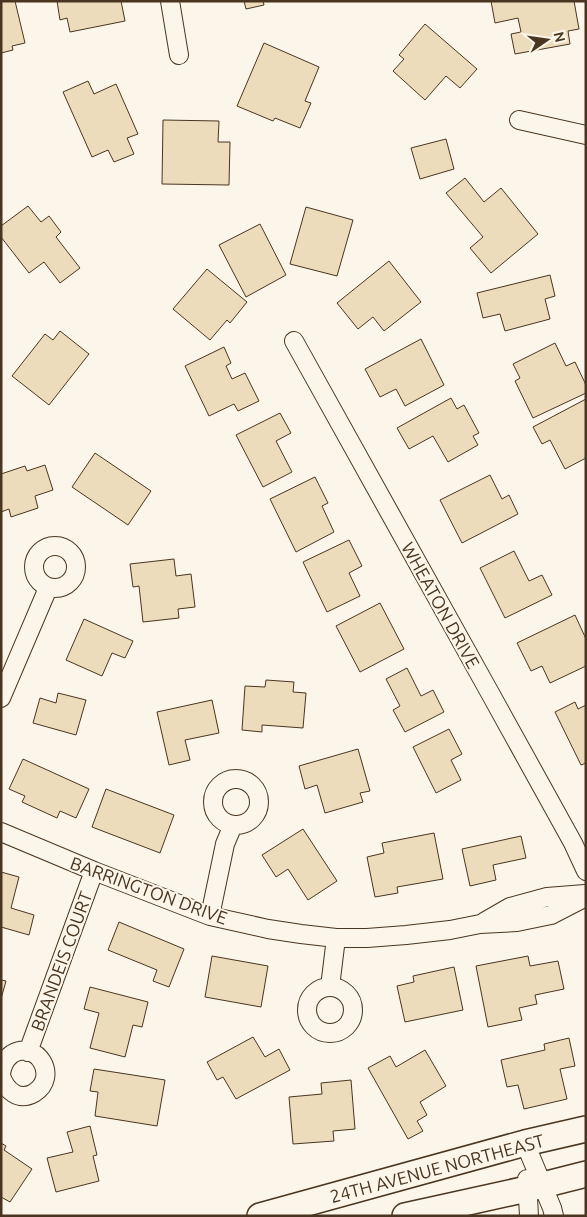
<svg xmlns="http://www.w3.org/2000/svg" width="587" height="1217" font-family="Ubuntu,sans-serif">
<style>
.building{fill:#ecdcbc;stroke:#4a3520}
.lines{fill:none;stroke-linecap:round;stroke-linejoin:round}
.street-casing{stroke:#4a3520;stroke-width:20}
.secondary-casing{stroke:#4a3520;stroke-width:28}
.street{stroke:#fbf6e9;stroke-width:18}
.secondary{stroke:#fbf6e9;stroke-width:25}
.labels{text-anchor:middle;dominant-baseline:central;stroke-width:4;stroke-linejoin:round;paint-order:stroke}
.street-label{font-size:18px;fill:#4a3520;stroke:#fbf6e9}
</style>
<rect width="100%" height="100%" fill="#fbf6e9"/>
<path class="building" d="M1,1H15L25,43L12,46L13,50L1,53Z
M57,1H121L125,21L70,32L67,18L60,20Z
M244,1H263L264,5L246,9Z
M491,1H574L579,29L568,31L570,44L515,54L511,34L521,32L518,18L495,23Z
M425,24L477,69L460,88L446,76L425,100L393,71L404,59L399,55Z
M264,43L319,67L305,101L311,103L300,128L275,118L273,121L237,106Z
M88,81L94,94L116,84L138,134L127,138L134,154L114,162L108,150L92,157L63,92Z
M163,120L219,121L218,142H230L229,185L162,184Z
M446,139L454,169L420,179L411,148Z
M465,178L484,202L501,188L538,234L491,273L470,248L483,237L446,193Z
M28,206L41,222L49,216L61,232L56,237L80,268L60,283L44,262L29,273L1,237V226Z
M306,207L353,220L337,276L290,264Z
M260,224L286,275L246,297L219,245Z
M389,261L421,302L384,331L373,317L358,329L337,303Z
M207,269L247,302L230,323L227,320L210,340L173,309Z
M550,275L555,296L545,299L550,319L505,331L500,314L483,318L477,293Z
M60,331L89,354L49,405L12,376L45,334L53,340Z
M421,339L444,385L405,406L396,389L380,397L365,369Z
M555,343L566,366L575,362L586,385V393L533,418L515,381L520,378L513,364Z
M224,347L231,363L226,366L232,379L245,373L259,401L238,411L234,404L209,416L185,366Z
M451,398L457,409L464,405L479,433L473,436L478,445L448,462L433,436L409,449L397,428Z
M586,399V458L565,469L550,440L542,444L533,427Z
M280,413L291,433L276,441L292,472L263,487L236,435Z
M95,453L151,491L128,525L72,487Z
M45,465L53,490L35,496L38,508L11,517L9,509L1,512V474L25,466L27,471Z
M490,475L502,499L509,495L518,514L462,543L440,500Z
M315,477L328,503L322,506L334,532L296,552L270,499Z
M349,540L362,566L349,573L360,596L327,612L303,562Z
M514,551L529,581L542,575L552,595L505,618L480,568Z
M174,559L176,576L191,574L195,607L178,609L179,618L143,622L139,586L133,587L130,564Z
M380,603L404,649L360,672L336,626Z
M575,615L586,639V666L550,683L542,666L531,671L517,643Z
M84,619L133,641L125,658L112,653L102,676L66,660Z
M407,668L421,696L433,690L444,712L405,732L393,710L400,706L386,679Z
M266,680L294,682L293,692L306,693L303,728L262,725V732L242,730L245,686L265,687Z
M58,693L86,700L76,735L33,723L40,698L56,703Z
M212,700L219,733L185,740L190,760L169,765L157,712Z
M575,702L578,709L586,705V763L581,765L555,712Z
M449,729L462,754L451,760L461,780L436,793L413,747Z
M358,749L370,791L360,793L363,802L325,813L317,785L305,789L299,766Z
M23,759L89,789L76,818L60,811L57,818L22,802L25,796L9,789Z
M106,789L174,815L160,853L92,827Z
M303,829L337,881L308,900L288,869L276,877L262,855Z
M434,833L443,879L397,887L398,893L375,897L367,857L384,853L382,843Z
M521,836L526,858L493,865L496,880L470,886L462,849Z
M1,872L19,877L11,908L34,915L29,935L1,927Z
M119,922L184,949L169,987L153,981L157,970L108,950Z
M212,956L268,966L261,1007L205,997Z
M528,956L530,966L558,961L564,989L535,995L537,1004L519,1008L522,1020L488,1027L476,966Z
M454,967L463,1010L405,1022L397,986L414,982L413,976Z
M1,980L6,981L1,999Z
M90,987L148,1002L142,1027L133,1025L125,1057L90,1048L99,1013L84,1009Z
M253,1037L265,1057L279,1049L290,1070L236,1099L223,1077L217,1080L207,1062Z
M569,1038L575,1066L560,1069L567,1099L524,1109L518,1085L507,1087L501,1060L545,1050L544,1044Z
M425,1050L446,1086L420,1102L427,1115L417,1121L423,1131L408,1139L368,1068L390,1056L396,1067Z
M94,1069L165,1080L157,1126L95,1116L98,1092L90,1091Z
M351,1080L355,1129L333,1131L334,1141L293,1144L289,1097L322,1094L321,1083Z
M90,1126L97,1155L93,1156L99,1181L56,1192L47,1158L73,1152L67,1132Z
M1,1143L6,1146L4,1150L32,1169L10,1202L1,1197Z"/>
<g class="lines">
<defs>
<path id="street" d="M170,1L179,55
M519,120L586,135
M294,341L490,693L573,843L586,871
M34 567a21 21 0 1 1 42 0a21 21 0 1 1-42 0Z
M1,698L48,588
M213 802a23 23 0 1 1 46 0a23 23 0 1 1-46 0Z
M1,832L94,871L210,916L268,929L301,934L336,938H367L406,935L450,930L480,924L517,922L551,915L586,897
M210,916L225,844L233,825
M484,922L510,907L547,897L585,894
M307 1010a23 23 0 1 1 46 0a23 23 0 1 1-46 0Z
M330,987L336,938
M28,1052L94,871
M1,1074C2,1066 5,1059 12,1054C37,1039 60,1077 34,1093C18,1102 6,1090 1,1076
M525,1143L552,1208L554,1216
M527,1179L529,1216"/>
<path id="secondary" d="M260,1216L525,1143L586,1129
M405,1216L527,1189L586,1174"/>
</defs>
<use href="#street" class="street-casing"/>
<use href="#secondary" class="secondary-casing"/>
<use href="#street" class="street"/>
<use href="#secondary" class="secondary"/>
</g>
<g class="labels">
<g class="street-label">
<text transform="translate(441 605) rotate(61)">WHEATON DRIVE</text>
<text transform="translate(149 890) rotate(20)">BARRINGTON DRIVE</text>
<text transform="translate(61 961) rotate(-70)">BRANDEIS COURT</text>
<text transform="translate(437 1168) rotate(-15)">24TH AVENUE NORTHEAST</text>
</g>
</g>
<rect width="587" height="1217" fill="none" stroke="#4a3520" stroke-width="5"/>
<g transform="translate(547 40) rotate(77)" stroke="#fbf6e9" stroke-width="4" paint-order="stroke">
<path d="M0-4L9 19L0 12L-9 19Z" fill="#4a3520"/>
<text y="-8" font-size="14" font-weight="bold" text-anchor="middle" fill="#4a3520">N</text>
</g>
</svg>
